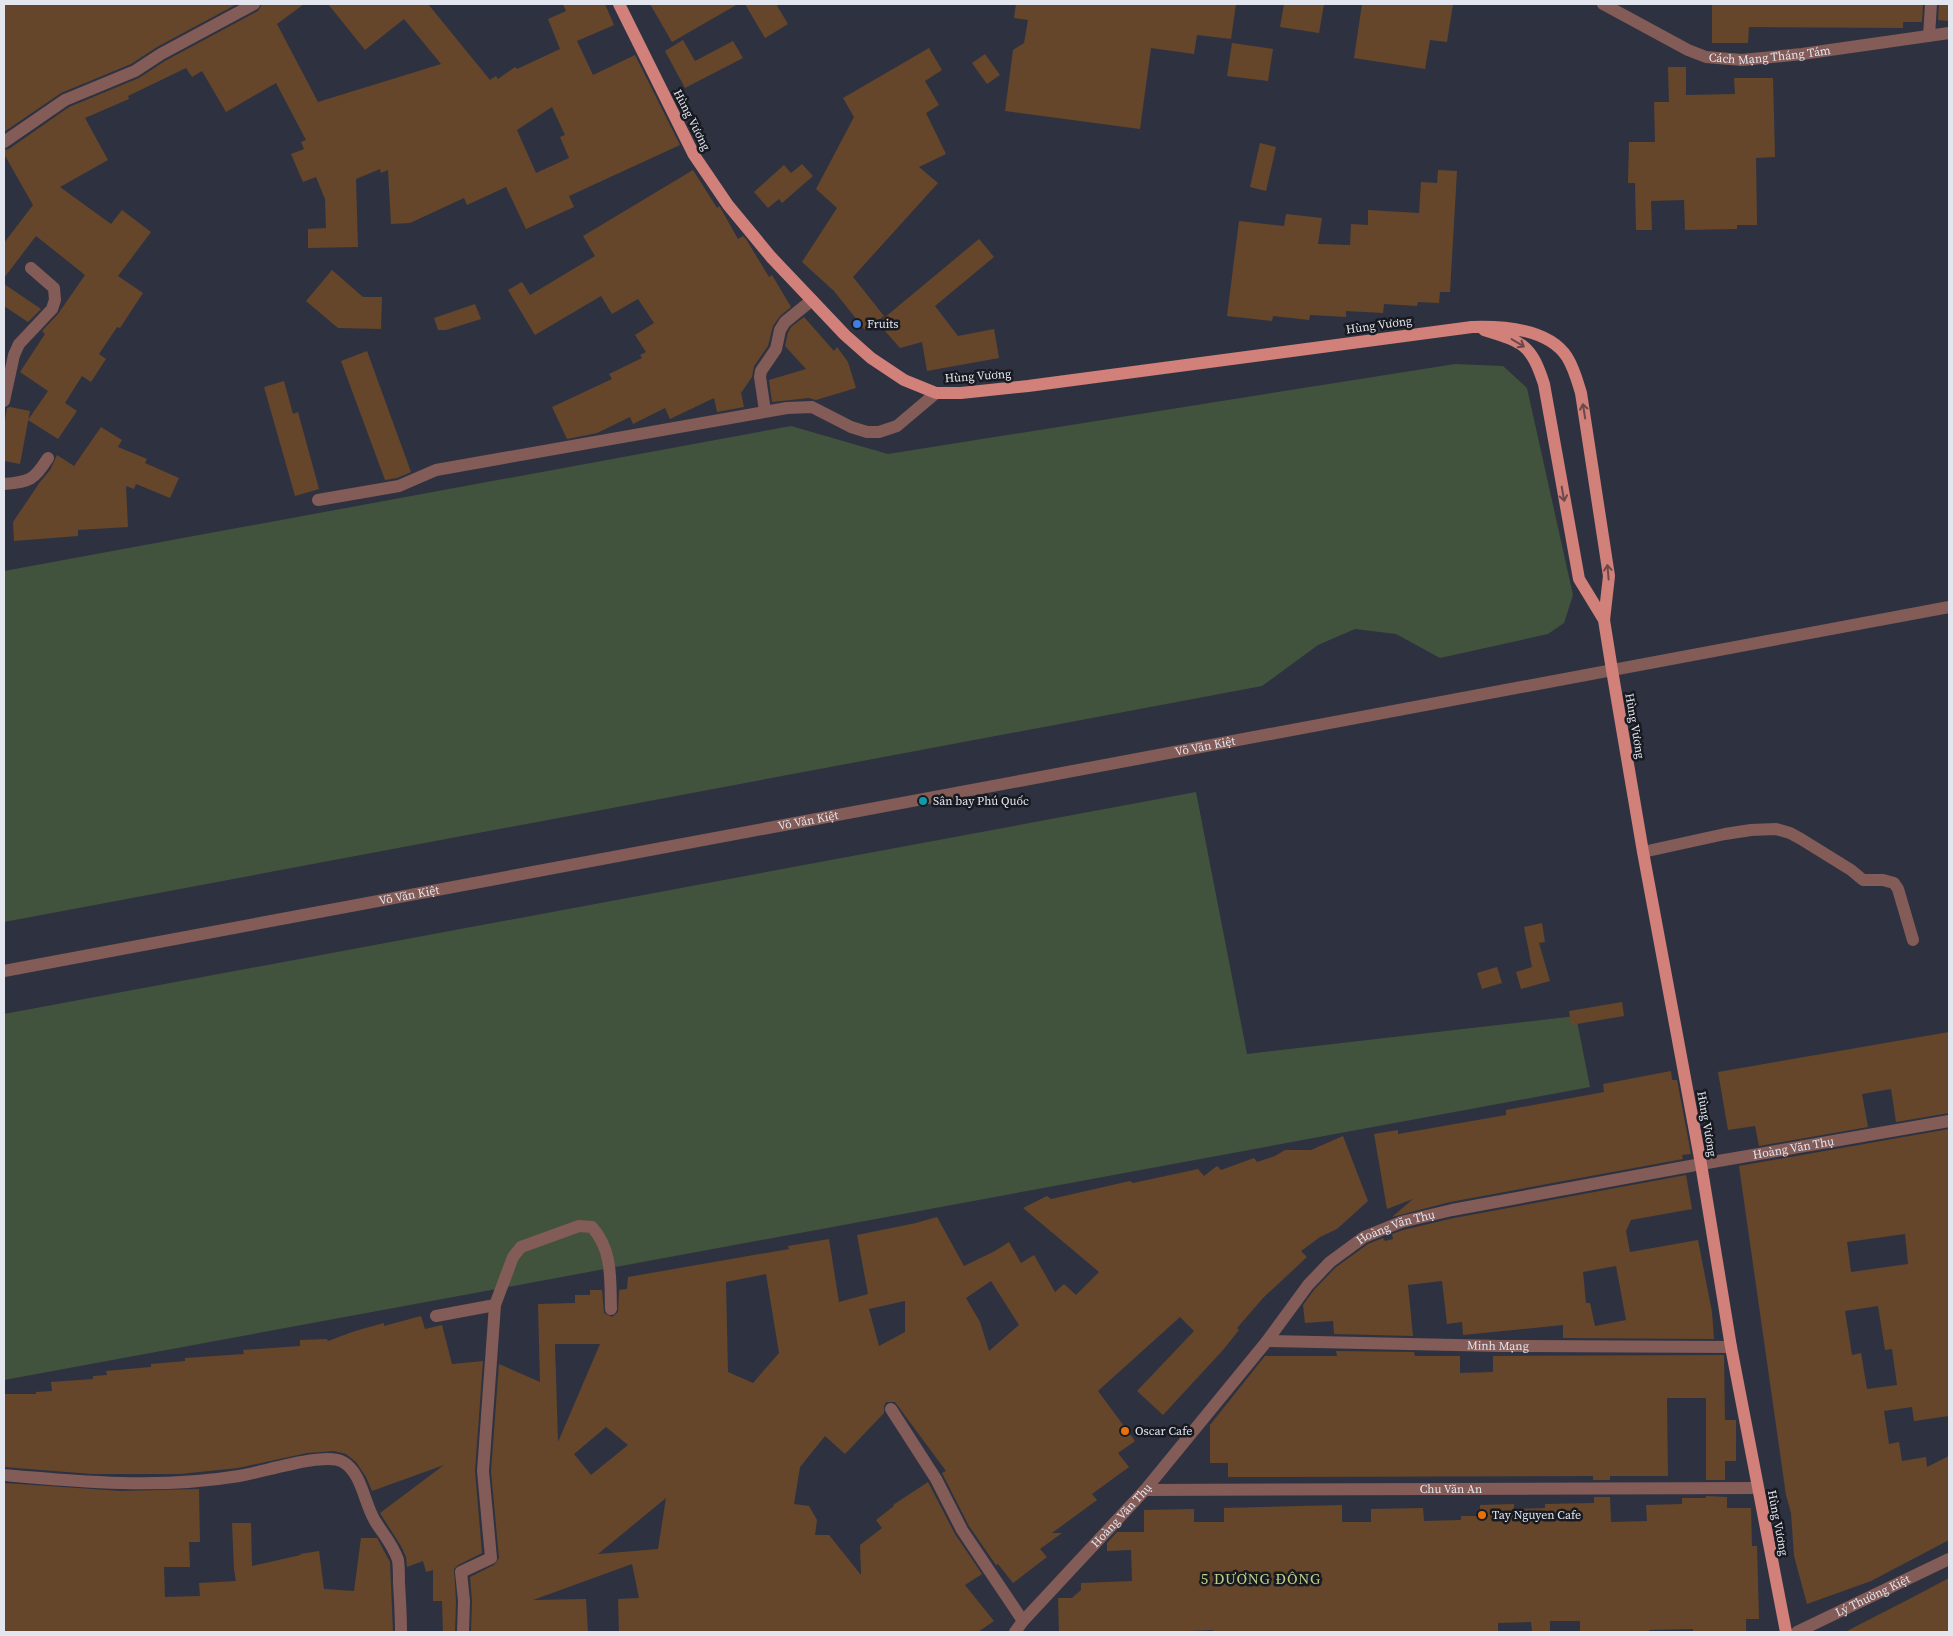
<svg xmlns="http://www.w3.org/2000/svg" width="1953" height="1636" font-family="'Source Serif 4',serif">
<style>
.green{fill:#41523d}
.building{fill:#65462a;fill-rule:evenodd}
.lines{fill:none;stroke-linecap:round;stroke-linejoin:round}
.minor{stroke:#835b57;stroke-width:12}
.major{stroke:#d1807a;stroke-width:12}
.oneway{stroke:#6b4849}
.shop-dot{fill:#3f7fe0;stroke:#181a21;stroke-width:2}
.culture-dot{fill:#0f9aa8;stroke:#181a21;stroke-width:2}
.food-dot{fill:#e8710a;stroke:#181a21;stroke-width:2}
.labels{text-anchor:middle;dominant-baseline:central;stroke-width:5;stroke-linejoin:round;paint-order:stroke}
.street-label{font-size:12px;fill:#e3e5ef;stroke:#181a21}
.poi-label{font-size:12px;fill:#e3e5ef;stroke:#181a21;text-anchor:start}
.quarter-label{font-size:15px;letter-spacing:1px;fill:#bed086;stroke:#181a21}
</style>
<rect width="100%" height="100%" fill="#2e3240"/>
<path class="green" d="M1455,364L1503,366L1527,388L1573,595L1564,623L1548,634L1440,658L1396,634L1355,629L1318,645L1262,686L4,922V571L791,426L888,454Z
M1196,792L1247,1054L1576,1016L1590,1087L4,1380V1014Z"/>
<path class="building" d="M4,4H237L157,47L131,64L61,93L4,132Z
M262,4H304L277,24L318,102L441,64L404,19L365,50L328,4H428L490,80L496,76L498,79L515,67L517,69L560,49L548,19L566,11L563,4H605L614,25L577,41L593,75L635,55L680,145L569,196L574,207L526,229L506,187L467,205L464,198L410,223L391,224L388,170L381,173L380,169L356,179L358,247L308,248V229L326,228L325,199L316,177L303,182L291,154L304,149L301,142L306,140L276,83L226,112L202,71L192,77L186,68L128,96L129,99L85,118L108,160L60,187L111,224L122,210L151,232L118,276L143,293L120,328L117,327L99,354L106,359L91,382L82,376L65,403L77,411L58,439L28,420L48,391L20,372L45,334L42,331L58,314L85,275L36,236L4,278V243L33,205L4,154V150L9,149L69,107L139,78L165,61L258,11ZM552,107L565,135L560,137L569,158L536,173L517,130Z
M650,4H738L672,42Z
M745,4H776L788,24L765,38Z
M1016,4H1236L1231,39L1197,35L1194,54L1151,48L1140,129L1005,111L1013,50L1024,43L1028,20L1014,18Z
M1284,4H1324L1319,33L1280,27Z
M1362,4H1453L1447,42L1430,40L1425,69L1354,58Z
M1712,4H1923L1922,22H1903V28L1749,27L1748,43H1712Z
M1939,4H1949V21L1938,20Z
M683,40L695,61L733,41L743,58L685,88L665,51Z
M1232,43L1273,49L1268,81L1227,76Z
M929,48L942,70L925,81L939,105L926,113L946,154L919,167L938,183L853,277L884,316L865,330L834,291L802,262L837,208L816,189L854,117L843,98Z
M985,54L1000,75L987,84L972,63Z
M1668,67H1686V95L1735,94L1734,78H1773L1775,157L1756,158L1757,225H1737V229L1685,230L1684,200L1651,201L1652,230H1636L1635,183H1628L1629,142H1655L1654,102H1669Z
M1260,143L1276,147L1266,191L1250,187Z
M802,164L813,176L782,203L779,199L768,208L754,192L784,165L791,173Z
M693,170L717,208L719,206L721,209L738,239L743,236L746,239L769,277L772,275L791,307L780,316L773,326L768,346L754,366L752,377L741,393L744,407L717,412L714,398L670,419L665,408L633,424L630,417L597,433L567,439L552,407L612,379L609,374L642,358L640,355L646,352L635,335L654,323L638,299L612,314L601,296L535,335L508,290L522,282L530,295L595,256L583,236Z
M1438,170L1457,171L1450,292H1440L1439,303L1418,302L1417,306L1384,304L1383,313L1346,311V317L1310,315L1309,320L1273,316L1272,321L1227,316L1239,221L1284,226L1286,214L1322,218L1318,244L1350,245L1351,224L1368,225V210L1419,213L1421,182L1437,183Z
M979,239L994,257L935,306L958,336L994,329L999,358L927,371L922,342L900,348L878,323Z
M332,270L363,297H382L381,329L338,328L306,301Z
M4,284L41,309L28,322L4,306Z
M475,304L481,319L446,330H438L434,318Z
M804,317L834,351L837,347L848,362L856,388L816,400L809,398L772,402L769,380L806,369L785,346L788,333L791,327Z
M367,351L411,472L397,478L385,480L341,361Z
M284,381L293,414L298,412L319,489L295,496L264,387Z
M10,407L30,411L20,464L4,461V427L7,408Z
M101,427L122,440L118,447L147,459L145,463L179,478L170,498L136,484L134,489L126,486L128,527L78,530V536L14,541L13,522L40,482L50,470L57,455L74,466Z
M1542,923L1545,942L1539,943L1550,981L1521,989L1516,972L1532,967L1524,927Z
M1497,967L1502,983L1482,989L1477,973Z
M1622,1002L1624,1016L1571,1025L1569,1011Z
M1949,1032V1113L1896,1122L1891,1089L1862,1094L1868,1127L1759,1146L1755,1126L1728,1130L1718,1072Z
M1671,1071L1672,1080H1677L1691,1154L1682,1155L1683,1159L1450,1202L1392,1217L1413,1199L1387,1209L1374,1134L1398,1130V1134L1506,1115V1110L1604,1092L1603,1084Z
M1949,1129V1416L1914,1421L1912,1407L1884,1411L1889,1444L1899,1442L1902,1461L1926,1457L1927,1467L1949,1456V1540L1871,1581L1807,1604L1794,1556L1791,1513L1786,1495L1739,1166ZM1905,1234L1908,1264L1851,1272L1847,1242ZM1878,1306L1885,1350L1892,1349L1897,1385L1867,1389L1861,1353L1852,1355L1845,1311Z
M1343,1136L1368,1201L1337,1229L1320,1237L1301,1251L1307,1257L1263,1298L1237,1328L1239,1330L1223,1350L1163,1415L1137,1391L1194,1331L1180,1317L1098,1391L1135,1441L1118,1453L1129,1467L1092,1494L1097,1500L1052,1533H1062L1040,1549L1047,1557L1013,1583L998,1564L996,1565L969,1526L942,1473L946,1471L895,1402H886L884,1406V1413L845,1454L825,1436L800,1467L794,1504L809,1506L817,1520L815,1535H829L861,1575L860,1545L882,1528L876,1520L894,1506L893,1505L928,1482L955,1534L982,1574L965,1585L994,1621L978,1632H619L618,1599L639,1598L632,1564L533,1600L586,1599L588,1632H471L472,1601L470,1577L494,1565L499,1558L491,1471L499,1364L540,1382L538,1304L575,1303V1295H590V1290H602L604,1313L612,1317L618,1312L619,1290L627,1289L628,1277L789,1249L788,1246L829,1239L839,1302L868,1294L857,1235L916,1223L937,1217L964,1266L995,1251L1009,1242L1021,1263L1034,1255L1055,1292L1064,1284L1076,1295L1099,1272L1023,1208L1047,1196L1051,1199L1130,1181L1133,1183L1198,1169L1204,1176L1217,1166L1221,1170L1254,1158L1257,1162L1275,1156L1285,1150H1311ZM766,1274L779,1353L753,1383L728,1372L726,1282ZM991,1281L1019,1325L989,1351L980,1322L966,1298ZM905,1301V1332L879,1346L869,1309ZM555,1344H600L558,1442ZM606,1427L628,1445L591,1475L574,1454ZM666,1498L658,1549L598,1554Z
M1686,1175L1692,1209L1631,1220L1626,1231L1630,1252L1698,1240L1712,1312L1714,1339L1563,1338V1325L1463,1335L1462,1322L1447,1324L1442,1281L1408,1285L1413,1336L1334,1334L1333,1321L1305,1323L1303,1305L1314,1290L1335,1268L1368,1244L1383,1238L1385,1241L1393,1239L1392,1234L1403,1230L1454,1218ZM1616,1266L1626,1320L1595,1326L1590,1303H1586L1583,1272Z
M421,1316L425,1329L442,1325L452,1364L483,1361L475,1471L482,1553L458,1565L454,1569L456,1601L455,1632H443L442,1601H433V1570L426,1572L423,1561L407,1567L406,1557L401,1546L380,1513L444,1465L372,1491L366,1477L356,1462L346,1454L334,1451L307,1453L238,1468L180,1474H92L4,1467V1394H36V1392L52,1391L51,1382L93,1379V1376L107,1375L106,1371L151,1367V1364L185,1361V1358L244,1354L243,1350L300,1346V1340L327,1339L328,1341L355,1331L384,1323V1326Z
M1336,1351L1414,1352L1415,1356H1460V1373L1493,1372V1356L1724,1355L1725,1420H1736V1461H1725V1480H1706V1398H1667L1668,1476H1610V1480H1593V1476L1228,1477V1463H1210V1425L1265,1356H1337Z
M4,1483L121,1491L199,1489L200,1542H189L190,1567H164L165,1597L200,1596L199,1583L236,1581L234,1570L232,1523H251L252,1566L301,1555L300,1554L319,1551L324,1589L354,1591L361,1538H377L390,1562L393,1632H4Z
M1706,1496L1727,1497V1508H1751L1752,1546H1757L1759,1619H1746V1631L1693,1632V1629L1649,1630V1632H1580V1621H1550V1632H1532L1531,1622L1498,1623V1632H1213V1630L1166,1632H1059L1058,1598H1072L1081,1590V1583L1132,1581L1131,1550L1107,1551V1543L1117,1532H1144V1510L1194,1509V1522H1224V1508L1342,1505V1522H1371V1509L1423,1508L1424,1521L1461,1520V1516H1480V1505L1514,1504V1509L1545,1508V1504L1594,1503V1497H1610L1611,1522L1647,1521L1646,1505L1682,1504V1498H1706Z
M1949,1578V1632H1845L1915,1596Z"/>
<g class="lines">
<g class="minor">
<path id="s1" d="M1603,4L1688,50L1706,57L1742,60L1802,54L1949,33"/>
<path d="M1929,36L1931,4"/>
<path d="M4,142L65,100L135,71L161,54L254,4"/>
<path d="M4,401L14,355L19,344L52,309L55,300L54,288L31,268"/>
<path d="M765,411L760,377L761,371L776,349L780,330L785,322L812,300"/>
<path d="M4,484C30,482 34,480 48,458"/>
<path d="M318,500L399,486L436,470L787,408L812,407L851,427L867,432H879L897,426L936,393"/>
<path d="M1643,852L1725,834L1751,830L1776,829L1790,833L1801,839L1851,870L1863,880H1883L1894,883L1898,889L1913,940"/>
<path id="s2" d="M4,971L1949,607"/>
<path d="M436,1316L495,1305L513,1257L521,1247L579,1226L592,1227C613,1251 610,1278 611,1309"/>
<path id="s3" d="M1267,1341L1501,1346L1731,1347"/>
<path d="M891,1409L936,1479L962,1530L1023,1621"/>
<path d="M4,1475C82,1482 161,1489 239,1476C261,1473 325,1451 343,1462C362,1473 364,1503 375,1521C383,1534 393,1545 398,1560C399,1567 399,1576 399,1583C400,1599 401,1616 401,1632"/>
<path id="s4" d="M1145,1490L1757,1488"/>
<path d="M463,1632L464,1601L461,1572L491,1558L483,1471L495,1305"/>
<path id="s5" d="M1015,1632L1023,1621L1145,1490L1267,1341L1308,1285L1330,1262L1364,1237L1401,1222L1452,1210L1701,1164L1949,1121"/>
<path id="s6" d="M1797,1632L1949,1559"/>
</g>
<path class="major" d="M619,4L694,155L728,205L771,257L845,335L871,358L904,380L936,393H961L1028,386L1472,327C1502,326 1548,328 1567,357C1574,368 1577,380 1581,393L1609,576L1604,620L1612,670L1643,852L1701,1164L1731,1347L1786,1632
M1484,330C1523,342 1531,344 1544,384L1579,579L1604,620"/>
</g>
<defs><path id="oneway-shaft" d="M-6 0H5M1.5-3L5.5 0L1.5 3" fill="none" stroke-width="1.6" stroke-linecap="round" stroke-linejoin="round" transform="scale(1.25)"/></defs>
<g class="oneway">
<use href="#oneway-shaft" transform="translate(1518 343) rotate(31)"/>
<use href="#oneway-shaft" transform="translate(1584 411) rotate(-99)"/>
<use href="#oneway-shaft" transform="translate(1563 494) rotate(80)"/>
<use href="#oneway-shaft" transform="translate(1608 572) rotate(-95)"/>
</g>
<circle class="shop-dot" cx="857" cy="324" r="5"/>
<circle class="culture-dot" cx="923" cy="801" r="5"/>
<g class="food-dot">
<circle cx="1125" cy="1431" r="5"/>
<circle cx="1482" cy="1515" r="5"/>
</g>
<g class="labels">
<g class="street-label">
<text stroke="none"><textPath href="#s1" startOffset="180">Cách Mạng Tháng Tám</textPath></text>
<text transform="translate(692 120) rotate(63)">Hùng Vương</text>
<text transform="translate(1379 325) rotate(-8)">Hùng Vương</text>
<text transform="translate(978 376) rotate(-4)">Hùng Vương</text>
<text transform="translate(1635 726) rotate(80)">Hùng Vương</text>
<text stroke="none"><textPath href="#s2" startOffset="1222">Võ Văn Kiệt</textPath></text>
<text stroke="none"><textPath href="#s2" startOffset="818">Võ Văn Kiệt</textPath></text>
<text stroke="none"><textPath href="#s2" startOffset="412">Võ Văn Kiệt</textPath></text>
<text transform="translate(1707 1124) rotate(80)">Hùng Vương</text>
<text stroke="none"><textPath href="#s5" startOffset="968">Hoàng Văn Thụ</textPath></text>
<text stroke="none"><textPath href="#s5" startOffset="562">Hoàng Văn Thụ</textPath></text>
<text stroke="none"><textPath href="#s3" startOffset="231">Minh Mạng</textPath></text>
<text stroke="none"><textPath href="#s4" startOffset="306">Chu Văn An</textPath></text>
<text stroke="none"><textPath href="#s5" startOffset="158">Hoàng Văn Thụ</textPath></text>
<text transform="translate(1778 1523) rotate(79)">Hùng Vương</text>
<text stroke="none"><textPath href="#s6" startOffset="84">Lý Thường Kiệt</textPath></text>
</g>
<g class="poi-label">
<text x="867" y="324">Fruits</text>
<text x="933" y="801">Sân bay Phú Quốc</text>
<text x="1135" y="1431">Oscar Cafe</text>
<text x="1492" y="1515">Tay Nguyen Cafe</text>
</g>
<g class="quarter-label">
<text x="1261" y="1578">5 DƯƠNG ĐÔNG</text>
</g>
</g>
<rect width="1953" height="1636" fill="none" stroke="#e3e5ef" stroke-width="10"/>
</svg>
